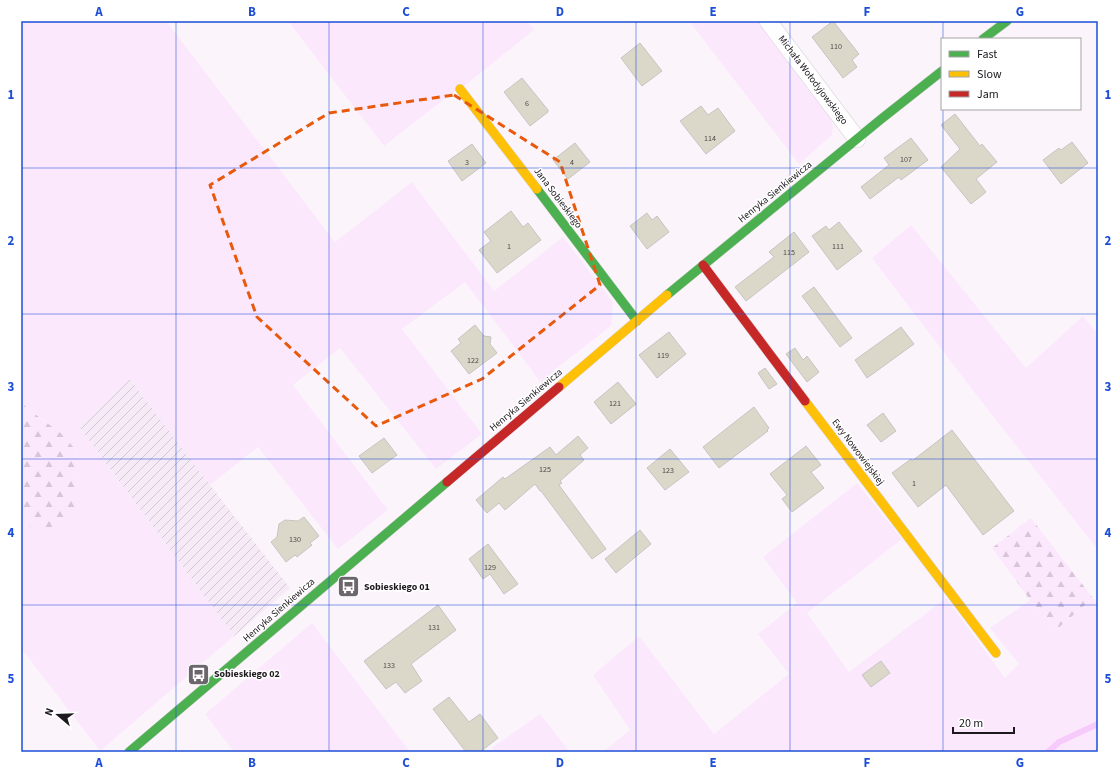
<svg xmlns="http://www.w3.org/2000/svg" width="1119" height="773" font-family="'Source Sans 3',sans-serif">
<style>
.industrial{fill:url(#industrial-furrows)}
.green{fill:#fce8fd}
.forest{fill:url(#forest-firs)}
.lines{fill:none;stroke-linecap:round;stroke-linejoin:round}
.stream{stroke:#f7cafc;stroke-width:6}
.building{fill:#dcd8c9;stroke:#c6c4c3}
.street-casing{stroke:#d8d3d8;stroke-width:18}
.fast-casing{stroke:#d8d3d8;stroke-width:10}
.slow-casing{stroke:#d8d3d8;stroke-width:10}
.jam-casing{stroke:#d8d3d8;stroke-width:10}
.street{stroke:#fefefe;stroke-width:17}
.fast{stroke:#4caf50;stroke-width:9}
.slow{stroke:#ffc107;stroke-width:9}
.jam{stroke:#c62828;stroke-width:9}
.marked{fill:none;stroke:#e8590c;stroke-width:3;stroke-dasharray:8 5;stroke-linejoin:round}
.grid{fill:none;stroke:#1d4ed8;stroke-width:1;stroke-opacity:0.55}
.labels{text-anchor:middle;dominant-baseline:central;stroke-width:3;stroke-linejoin:round;paint-order:stroke}
.number-label{font-size:8px;fill:#4d4949}
.street-label{font-size:10px;fill:#1d191e;stroke:#fff}
.poi-label{font-size:10px;font-weight:bold;fill:#1d191e;stroke:#fff;text-anchor:start}
.neatline{fill:none;stroke:#1d4ed8;stroke-width:1.5}
.grid-label{font-size:13px;text-anchor:middle;font-weight:bold;fill:#1d4ed8}
</style>
<defs>
<pattern id="industrial-furrows" width="10" height="10" patternUnits="userSpaceOnUse"><rect width="10" height="10" fill="#f6eaf7"/><path d="M-1 1l2-2M0 10L10 0M9 11l2-2" fill="none" stroke="#d2c8d3"/></pattern>
<pattern id="forest-firs" width="22" height="20" patternUnits="userSpaceOnUse"><rect width="22" height="20" fill="#fce8fd"/><path d="M5 1l3.5 6h-7zM16 11l3.5 6h-7z" fill="#d8c6d8"/></pattern>
</defs>
<rect width="100%" height="100%" fill="#fbf5fb"/>
<path class="industrial" d="M130,379L210,485L290,588L234,636L79,427Z"/>
<path class="green" d="M21,21H166L335,242L412,182L494,291L563,237L613,302L611,326L554,370L542,384L465,282L402,329L482,434L436,469L340,348L293,385L388,510L338,549L258,447L210,485L130,379L79,427L234,636L100,751L21,648V508L25,513L76,491L78,466L75,449L47,422L26,407L21,401Z
M288,21H527L534,30L468,83L451,94L384,146Z
M689,21H758L831,116L833,126L832,135L799,164Z
M911,225L1026,368L1083,316L1098,334V550L971,388L872,258Z
M857,483L902,539L807,613L849,672L946,598L1005,678L1019,664L990,628L1030,600L1056,630L1093,598L1098,604V749L1094,752H603L630,730L593,675L639,636L714,734L789,674L758,634L797,603L763,557Z
M312,623L410,752H234L205,714Z
M540,714L570,752H494L492,748Z"/>
<path class="forest" d="M21,401L26,407L63,435L75,449L78,466L75,515L60,525L50,527H30L25,513L21,508Z
M1031,518L1093,598L1056,630L1030,600L992,548Z"/>
<g class="lines">
<path class="stream" d="M1048,752L1059,742L1098,724"/>
</g>
<path class="building" d="M833,21L859,54L852,60L857,67L843,78L812,37Z
M640,43L662,71L642,86L621,58Z
M522,78L548,110V112L530,126L504,92Z
M701,106L708,115L718,108L735,131L706,154L680,121Z
M955,114L980,146L982,144L997,162L976,179L986,192L971,204L941,167L960,149L941,125Z
M911,138L928,160L901,180L899,177L870,199L861,187L889,165L884,158Z
M1072,142L1088,163L1061,184L1043,160L1059,148L1061,150Z
M575,143L590,162L568,179L553,160Z
M472,144L486,163L462,181L448,161Z
M511,211L523,227L528,223L541,240L497,273L479,250L491,241L484,232Z
M647,213L652,220L657,216L669,232L647,249L630,226Z
M839,222L862,251L837,270L812,236L826,226L829,230Z
M794,232L809,252L746,301L735,287L774,257L769,252Z
M814,287L852,338L840,347L802,296Z
M475,325L484,336L491,337L490,344L497,353L469,374L451,351L461,343L458,339Z
M901,327L914,344L867,378L855,360Z
M669,332L686,354L657,378L639,355Z
M795,348L803,360L807,356L819,372L807,382L786,354Z
M765,368L777,384L769,389L758,373Z
M618,382L636,404L611,424L594,402Z
M754,407L769,428L767,430L768,431L719,468L703,447Z
M883,413L896,431L881,442L867,425Z
M952,430L1014,511L983,535L946,485L918,507L892,473L911,459L912,461Z
M578,436L588,448L580,455L584,460L560,481L562,483L559,485L606,549L592,559L541,491H540L535,484L505,510L499,503L487,513L476,500L503,477L505,479L550,447L556,455Z
M384,438L397,455L372,473L359,456Z
M806,446L821,465L811,472L824,488L792,512L782,499L787,495L770,474Z
M670,449L689,472L665,490L647,468Z
M304,517L319,536L310,543L312,545L297,557L295,555L286,562L271,542L277,537L279,524L285,520L298,521Z
M640,530L651,544L616,573L605,559Z
M488,544L518,584L504,594L490,574L483,579L469,559Z
M438,605L456,630L411,664L422,681L405,693L396,682L386,689L364,661Z
M881,661L890,673L871,687L862,675Z
M449,697L469,722L480,714L498,738L480,752H466L433,709Z"/>
<g class="lines">
<defs>
<path id="street" d="M768,21L857,139"/>
<path id="fast" d="M983,39L1007,21
M537,189L637,321
M667,295L880,120L942,71
M129,752L447,482"/>
<path id="slow" d="M460,89L537,189
M559,387L667,295
M805,401L996,653"/>
<path id="jam" d="M703,265L805,401
M447,482L559,387"/>
</defs>
<use href="#street" class="street-casing"/>
<use href="#fast" class="fast-casing"/>
<use href="#slow" class="slow-casing"/>
<use href="#jam" class="jam-casing"/>
<use href="#street" class="street"/>
<use href="#fast" class="fast"/>
<use href="#slow" class="slow"/>
<use href="#jam" class="jam"/>
</g>
<path class="marked" d="M454,95L560,162L600,285L482,379L376,426L257,317L210,185L329,113Z"/>
<path class="grid" d="M176,21V752M329,21V752M483,21V752M636,21V752M790,21V752M943,21V39M943,109V752M21,168H1098M21,314H1098M21,459H1098M21,605H1098"/>
<defs>
<symbol id="bus-square" viewBox="-11 -11 22 22"><rect x="-9" y="-9" width="18" height="18" rx="4" fill="#6b666b" stroke="#fff"/><path d="M-5-6H5V4H4V6H2V4H-2V6H-4V4H-5ZM-3.5-4V0h7V-4ZM-3.5 1.2v1.5H-2V1.2ZM2 1.2v1.5H3.5V1.2Z" fill="#fff"/></symbol>
</defs>
<g fill-rule="evenodd">
<use href="#bus-square" x="336" y="574" width="25" height="25"/>
<use href="#bus-square" x="186" y="662" width="25" height="25"/>
</g>
<g class="labels">
<g class="number-label">
<text x="836" y="46">110</text>
<text x="527" y="103">6</text>
<text x="710" y="138">114</text>
<text x="906" y="159">107</text>
<text x="467" y="162">3</text>
<text x="572" y="162">4</text>
<text x="509" y="246">1</text>
<text x="838" y="246">111</text>
<text x="789" y="252">115</text>
<text x="663" y="355">119</text>
<text x="473" y="360">122</text>
<text x="615" y="403">121</text>
<text x="545" y="469">125</text>
<text x="668" y="470">123</text>
<text x="914" y="483">1</text>
<text x="295" y="539">130</text>
<text x="490" y="567">129</text>
<text x="434" y="627">131</text>
<text x="389" y="665">133</text>
</g>
<g class="street-label">
<text transform="translate(813 80) rotate(53)">Michała Wołodyjowskiego</text>
<text transform="translate(775 192) rotate(-39)">Henryka Sienkiewicza</text>
<text transform="translate(558 198) rotate(53)">Jana Sobieskiego</text>
<text transform="translate(526 400) rotate(-40)">Henryka Sienkiewicza</text>
<text transform="translate(858 452) rotate(53)">Ewy Nowowiejskiej</text>
<text transform="translate(279 610) rotate(-41)">Henryka Sienkiewicza</text>
</g>
<g class="poi-label">
<text x="364" y="587">Sobieskiego 01</text>
<text x="214" y="674">Sobieskiego 02</text>
</g>
</g>
<rect width="1119" height="773" fill="none" stroke="#ffffff" stroke-width="44"/>
<rect x="941" y="38" width="140" height="72" fill="#ffffff" stroke="#a5a3a5"/>
<rect x="949" y="51" width="20" height="6" fill="#4caf50" stroke="#a5a3a5"/>
<text x="977" y="58" font-size="12" fill="#1d191e">Fast</text>
<rect x="949" y="71" width="20" height="6" fill="#ffc107" stroke="#a5a3a5"/>
<text x="977" y="78" font-size="12" fill="#1d191e">Slow</text>
<rect x="949" y="91" width="20" height="6" fill="#c62828" stroke="#a5a3a5"/>
<text x="977" y="98" font-size="12" fill="#1d191e">Jam</text>
<g transform="translate(58 715) rotate(289)" stroke="#ffffff" stroke-width="3" paint-order="stroke">
<path d="M0-3L7 15L0 10L-7 15Z" fill="#1d191e"/>
<text y="-6" font-size="11" font-weight="bold" text-anchor="middle" fill="#1d191e">N</text>
</g>
<path d="M953 727v6h61v-6" fill="none" stroke="#1d191e" stroke-width="2"/>
<text x="959" y="727" font-size="12" fill="#1d191e" stroke="#ffffff" stroke-width="3" paint-order="stroke">20 m</text>
<rect x="22" y="22" width="1075" height="729" class="neatline"/>
<g class="grid-label">
<text x="99" y="16">A</text>
<text x="252" y="16">B</text>
<text x="406" y="16">C</text>
<text x="560" y="16">D</text>
<text x="713" y="16">E</text>
<text x="867" y="16">F</text>
<text x="1020" y="16">G</text>
<text x="11" y="99">1</text>
<text x="1108" y="99">1</text>
<text x="11" y="245">2</text>
<text x="1108" y="245">2</text>
<text x="11" y="391">3</text>
<text x="1108" y="391">3</text>
<text x="11" y="537">4</text>
<text x="1108" y="537">4</text>
<text x="11" y="683">5</text>
<text x="1108" y="683">5</text>
<text x="99" y="767">A</text>
<text x="252" y="767">B</text>
<text x="406" y="767">C</text>
<text x="560" y="767">D</text>
<text x="713" y="767">E</text>
<text x="867" y="767">F</text>
<text x="1020" y="767">G</text>
</g>
</svg>
